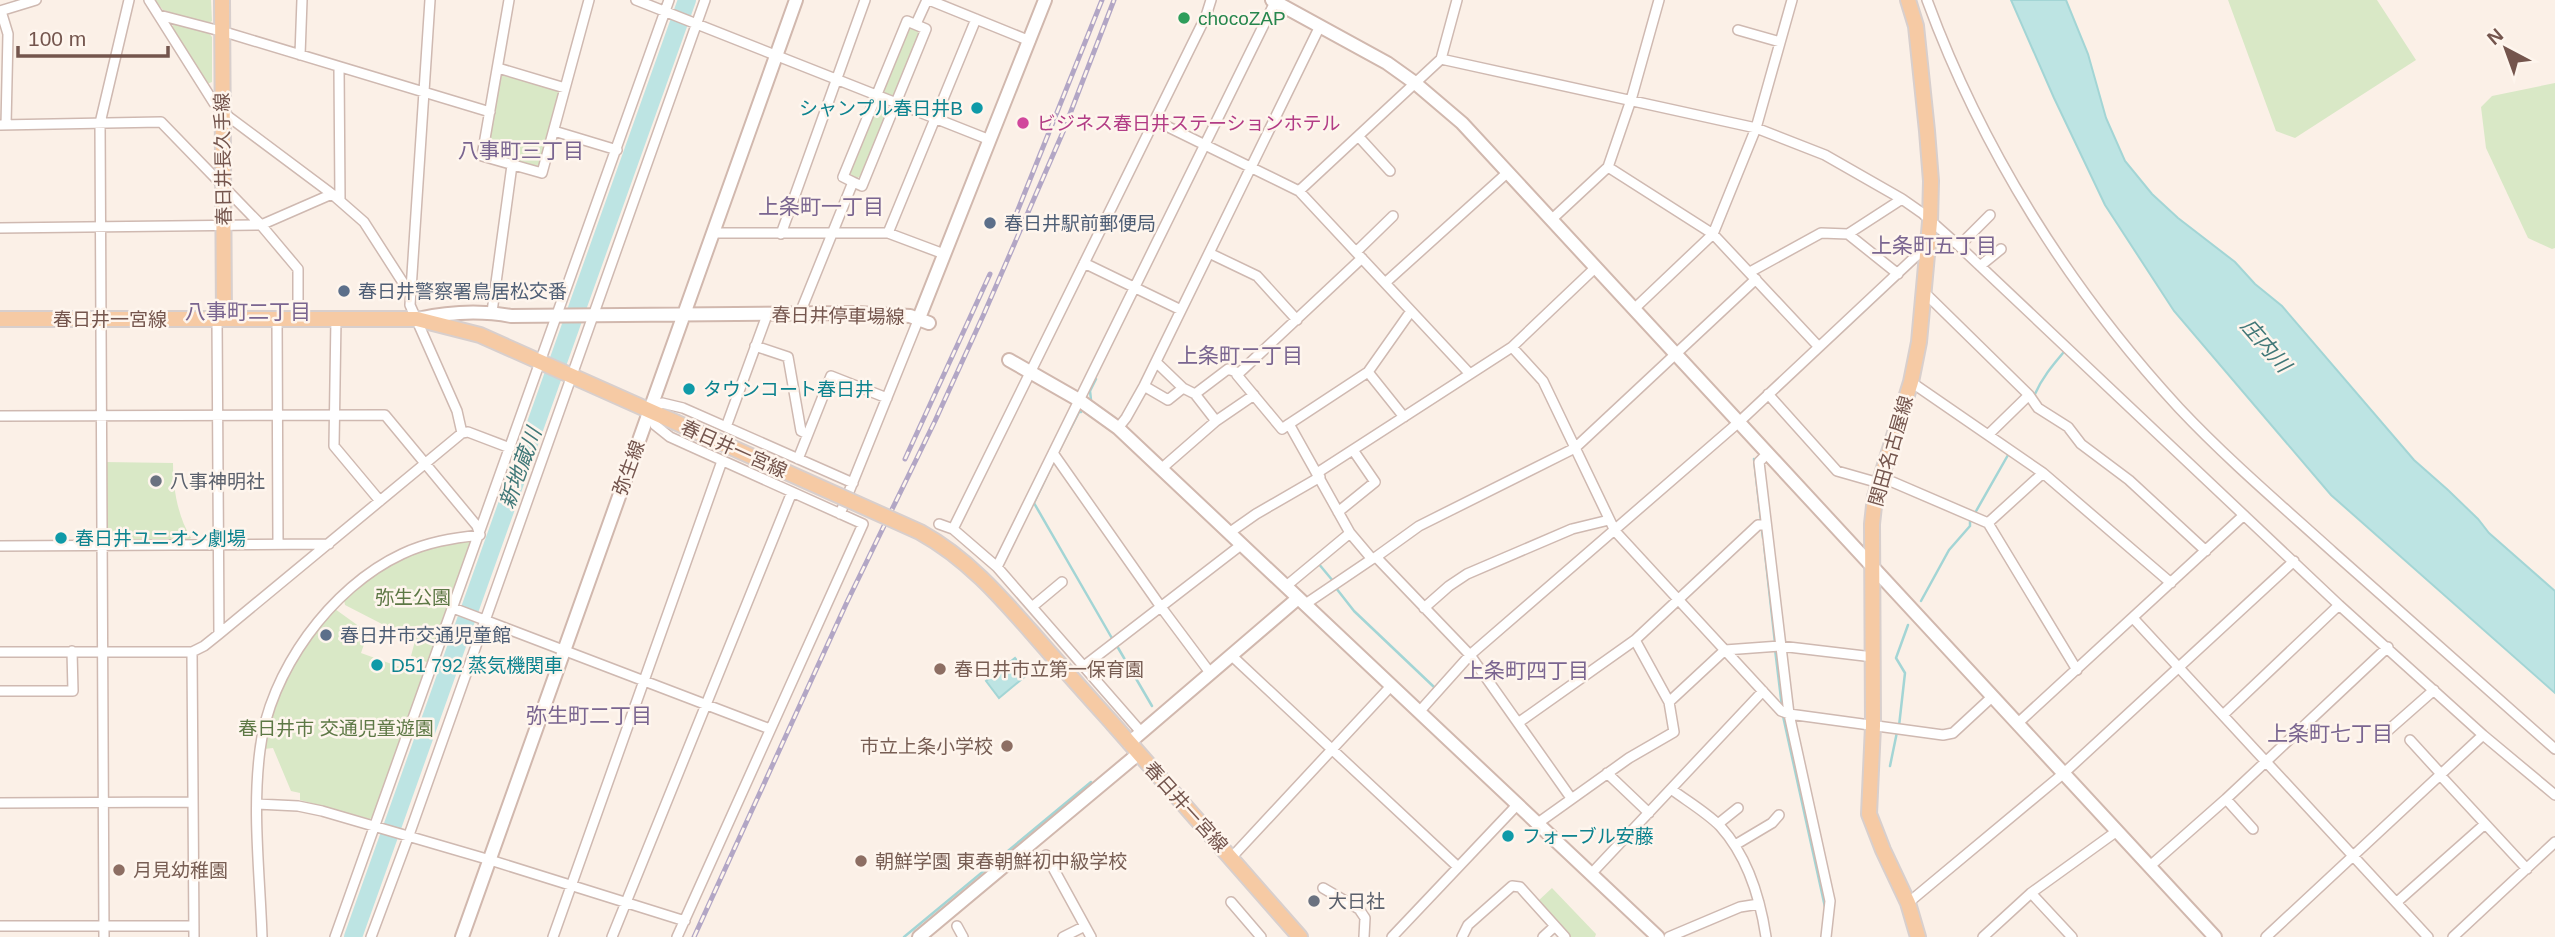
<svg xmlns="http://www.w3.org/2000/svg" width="2555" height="937" font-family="Arial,'Noto Sans JP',sans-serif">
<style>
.green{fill:#d9e8c6}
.water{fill:#bde4e3;stroke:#a3d5d5;stroke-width:2}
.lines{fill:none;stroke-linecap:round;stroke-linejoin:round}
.stream{stroke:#a3d5d5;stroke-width:2.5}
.river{stroke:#bde4e3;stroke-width:18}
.street-casing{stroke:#cfb9b1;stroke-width:12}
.secondary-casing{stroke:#d1b8ae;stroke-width:16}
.primary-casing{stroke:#d8cfcd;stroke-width:18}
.street{stroke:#fff;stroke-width:9}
.secondary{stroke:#fff;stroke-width:12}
.primary{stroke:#f6caa4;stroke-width:14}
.rail-casing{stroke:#b2a6c5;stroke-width:5}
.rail{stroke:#fef5ed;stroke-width:2.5;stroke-dasharray:8;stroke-linecap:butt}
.primary-bridge-casing{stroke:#d8cfcd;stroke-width:18;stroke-linecap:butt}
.primary-bridge{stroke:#f6caa4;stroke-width:14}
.leisure-dot{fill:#2e9e5b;stroke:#fef5ed;stroke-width:2.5}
.culture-dot{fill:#0f9aa8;stroke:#fef5ed;stroke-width:2.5}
.hotel-dot{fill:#d1479c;stroke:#fef5ed;stroke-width:2.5}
.service-dot{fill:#5c6f8a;stroke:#fef5ed;stroke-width:2.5}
.worship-dot{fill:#6b7280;stroke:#fef5ed;stroke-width:2.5}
.education-dot{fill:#8d6e63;stroke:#fef5ed;stroke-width:2.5}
.labels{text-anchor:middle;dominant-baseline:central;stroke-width:5;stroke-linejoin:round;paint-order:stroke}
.leisure-label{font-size:19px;fill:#27864d;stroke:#fef5ed;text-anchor:start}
.culture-label{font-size:19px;fill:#0d838f;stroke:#fef5ed;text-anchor:start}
.hotel-label{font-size:19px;fill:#b23c85;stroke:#fef5ed;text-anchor:start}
.street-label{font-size:19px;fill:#74554d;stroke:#fef5ed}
.service-label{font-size:19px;fill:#4e5e75;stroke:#fef5ed;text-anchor:start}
.worship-label{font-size:19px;fill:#5b616d;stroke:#fef5ed;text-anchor:start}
.park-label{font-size:19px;fill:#5d7845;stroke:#fef5ed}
.education-label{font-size:19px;fill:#785e54;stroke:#fef5ed;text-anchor:start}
.neighbourhood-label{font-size:21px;fill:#7a6590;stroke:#fef5ed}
.water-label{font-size:21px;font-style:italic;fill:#417878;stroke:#fef5ed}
</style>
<rect width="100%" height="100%" fill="#fbf0e7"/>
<path class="green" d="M155,0H211L212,21L208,24L163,10Z
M2228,0H2377L2416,60L2295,138L2276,131Z
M174,23L209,33L212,37V82L207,84L172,27Z
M908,28L917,30L919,34L895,94L891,96L885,93L883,89Z
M505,74L557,89L559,93L540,164L535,168L491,154L488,150L500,77Z
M2555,83V248L2552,249L2528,238L2486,148L2481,107L2492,96Z
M881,105L886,107L888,111L861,176L857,178L852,176L850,172L877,107Z
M104,462L173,463C173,489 178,517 191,538L187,541L107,542L105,541Z
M468,540L472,544L429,663L411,656L415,641L345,605L344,600C379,568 421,544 468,540Z
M335,609L360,627L369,630L361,653L425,676L374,816L370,819L300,800V793L291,791L273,748L264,749C274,696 299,650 335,609Z
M1552,888L1596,934L1595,937H1567L1537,902Z"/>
<path class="water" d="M2011,0H2066L2088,54L2106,118L2125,161L2152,194L2178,218L2235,262L2255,284L2282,306L2414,460L2448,490L2478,519L2489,533L2555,591V693L2331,495L2174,311L2105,205L2054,98Z
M1015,658L1028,674L999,698L986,681Z"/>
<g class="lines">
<path class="stream" d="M1835,338L1916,262
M2035,394C2042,378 2052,366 2063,353
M1091,400L1090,391L1096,379
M1058,453L1079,412H1081
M1055,459L1034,503L1113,640
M1754,459L1761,520
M1975,513L2008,455
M1762,530L1763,538
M1764,544L1775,643
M1318,563L1333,581
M1336,588L1354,611L1434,687
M1921,601L1949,550L1970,526V520
M1117,646L1152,706
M1775,649L1782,707
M1783,716L1825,907
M1899,726L1905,673L1896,658L1908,625
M1890,766L1897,732
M904,937L1091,782"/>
<path class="river" d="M353,937L687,0"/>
<defs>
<path id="street" d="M149,0L214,103L229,117L332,194L364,222L409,292
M430,0L410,305L457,411L462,433
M509,0L482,156L542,173L589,0
M636,0L990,140
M929,0L1030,41
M1927,0C1982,150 2070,290 2179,408C2227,459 2281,505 2333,552C2407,618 2481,684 2555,749
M0,11L36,0
M1,11L8,34L6,125
M159,15L228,33L490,112
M916,24L927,0
M1738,30L1780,42
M300,55L302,0
M1441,59L1756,128L1825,155L1902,199L1922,213L1959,246L2339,605L2483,735L2555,795
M339,68L340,200
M498,68L565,88
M1154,120L1299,191L1470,374
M0,125L161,122L261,225L298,269V318
M554,131L617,150
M1359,137L1390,171
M1608,167L1713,234L1818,346
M1299,191L1441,59L1457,0
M1551,220L1608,167L1631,100L1659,0
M0,228L261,225L332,194
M713,233H888L944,254
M888,233L976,19
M781,234L865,0
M1848,234L1902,199
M1959,246L1990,215
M1356,252L1393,216
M1209,253L1257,276L1297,320
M1362,258L1237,375L1282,429L1289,424L1350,533L1372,559L1376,557L1470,655L1571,798
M1084,263L1181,310
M1980,266L2001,249
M1750,272L1821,233L1848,234L1898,274
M1385,283L1507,173
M1925,293L2029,395L2038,408L2068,427L2081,444L2129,480L2206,551
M1634,309L1713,234L1756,128L1792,0
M492,312L512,165
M800,313L853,182L843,177L907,21L926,29L862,186L853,182
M277,318L278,544
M336,318L334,446L380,501
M217,319L219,634
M755,346L788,357L801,431L807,434
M1512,347L1543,381L1615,531L1781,711L1789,714L1943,735L1953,733L1993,696
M1156,362L1183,388L1195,394L1216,421
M1368,372L1404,417
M1911,382L2043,473L2171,583
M1144,386L1168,400L1183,388
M1195,394L1228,369L1239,373
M1768,394L1837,471L1879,483
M0,416L385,415L477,526L480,535C453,538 427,542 402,554C331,587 269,672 260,750C252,811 260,875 262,937
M1289,424L1368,372L1411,311
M726,427L767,315
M1118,428L1126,418L1144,386L1320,26
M1988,435L2029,395
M1053,453L1161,607L1211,674
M1768,453L1759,462L1789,714L1830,901L1826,937
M798,459L831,376L887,398
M1161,469L1216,421L1254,395
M1317,473L1512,347L1595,268
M1881,477L1988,523L2077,670
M1338,512L1375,482L1353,450
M840,514L919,318
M1988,523L2043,473
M939,524L953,529L997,567L1141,732
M953,529L1206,16L1211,0
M1229,533L1256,514L1320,477
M0,546L329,544
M1376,557L1419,526L1575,448L1756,279
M997,567L1276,0
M1285,587L1350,533
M1304,605L1372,559
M1032,607L1062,582
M453,608L770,729
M1424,608L1449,586L1467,574L1572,529L1609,520
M2133,618L2428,937
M0,652H192L204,646L219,634L462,433L468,432L510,448
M192,652L194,937
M1232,656L1458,867
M1084,666L1241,545
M0,691H73L72,651
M1669,702L1725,650L1780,646L1873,657
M1419,712L1470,655L1739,422L1916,256L1926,251
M2223,715L2339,605
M1518,723L1635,640L1758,525L1766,524
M2018,723L2244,515
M2384,734L2434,690
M2410,740L2441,774
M1607,773L1649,813
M2440,775L2527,869
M1671,789C1687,801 1706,812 1720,826C1748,857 1760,897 1766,937
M2226,799L2253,829
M0,803L192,802
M257,804L298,806L322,811L490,860L685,921
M1538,823L1629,758L1674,732L1669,702L1635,640
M1718,824L1738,808
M1735,845L1772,823L1779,815
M1046,855L1091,937
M1231,858L1391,686
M2150,866L2226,799L2388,647
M1591,874L1763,691
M1323,888L1359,909L1365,918L1364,937
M2031,893L2072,937
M1231,902L1261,937
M2397,902L2485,824
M1908,903L2064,773L2294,561
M0,926H194
M957,926L963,937
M104,937L100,123L129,0
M335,937L669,0
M371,937L409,835L705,0
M553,937L722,461
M612,937L792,492
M677,937L863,524L670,437L655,425L650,410L662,403L683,408L853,483
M1063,937L1085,926
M1392,937L1518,804
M1462,937L1468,925L1512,886L1520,887L1565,937
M1543,937L1555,926
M1669,937L1740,907L1759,904
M1983,937L2031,893L2117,831
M2266,937L2483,735
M2453,937L2555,842"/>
<path id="secondary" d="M1272,0L1387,63L1415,83L1462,123L2215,937
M919,318L1045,0
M417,319C449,312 479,310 511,316L857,313L910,316L929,323
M1009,360L1079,400L1118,428L1658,937
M1129,743L1297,599
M462,937L796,0
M919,937L1138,754"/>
<path id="primary" d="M222,0L224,318
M1908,0L1916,26L1927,131L1931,181L1930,222L1919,342L1911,382L1875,497L1872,524L1873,726L1869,814L1883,850L1908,903L1918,937
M0,319H417L480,335L675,422
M1114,725L1300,937"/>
</defs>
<use href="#street" class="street-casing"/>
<use href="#secondary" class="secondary-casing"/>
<use href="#primary" class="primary-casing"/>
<use href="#street" class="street"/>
<use href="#secondary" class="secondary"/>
<use href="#primary" class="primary"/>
<defs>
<path id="rail" d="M1015,217L1102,0
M905,459L990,274
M694,937L847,602L935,421L983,316L1063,132L1114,0"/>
</defs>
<use href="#rail" class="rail-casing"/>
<use href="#rail" class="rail"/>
<defs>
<path id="primary-bridge" d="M675,422L920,532C967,558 1000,596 1035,636C1061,666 1088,696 1114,725"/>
</defs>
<use href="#primary-bridge" class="primary-bridge-casing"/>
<use href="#primary-bridge" class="primary-bridge"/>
</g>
<circle class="leisure-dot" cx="1184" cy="18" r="7"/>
<g class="culture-dot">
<circle cx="977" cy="108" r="7"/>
<circle cx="689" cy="389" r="7"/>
<circle cx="61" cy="538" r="7"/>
<circle cx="377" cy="665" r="7"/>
<circle cx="1508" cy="836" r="7"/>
</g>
<circle class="hotel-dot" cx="1023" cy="123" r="7"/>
<g class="service-dot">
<circle cx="990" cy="223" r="7"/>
<circle cx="344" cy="291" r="7"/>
<circle cx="326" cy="635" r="7"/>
</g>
<g class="worship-dot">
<circle cx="156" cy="481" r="7"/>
<circle cx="1314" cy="901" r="7"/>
</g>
<g class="education-dot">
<circle cx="940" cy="669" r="7"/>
<circle cx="1007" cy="746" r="7"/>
<circle cx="861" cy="861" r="7"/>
<circle cx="119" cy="870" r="7"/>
</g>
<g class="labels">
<g class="leisure-label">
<text x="1198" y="18">chocoZAP</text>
</g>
<g class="culture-label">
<text x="963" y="108" text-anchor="end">シャンプル春日井B</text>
<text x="703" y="389">タウンコート春日井</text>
<text x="75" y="538">春日井ユニオン劇場</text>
<text x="391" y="665">D51 792 蒸気機関車</text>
<text x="1522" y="836">フォーブル安藤</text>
</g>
<g class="hotel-label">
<text x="1037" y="123">ビジネス春日井ステーションホテル</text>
</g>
<g class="street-label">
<text transform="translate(223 159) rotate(-91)">春日井長久手線</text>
<text transform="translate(838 316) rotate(1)">春日井停車場線</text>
<text x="110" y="319">春日井一宮線</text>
<text transform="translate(734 449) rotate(24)">春日井一宮線</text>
<text transform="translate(1891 451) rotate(-74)">関田名古屋線</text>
<text transform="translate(629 468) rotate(-70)">弥生線</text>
<text transform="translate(1186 807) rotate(48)">春日井一宮線</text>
</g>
<g class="service-label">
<text x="1004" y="223">春日井駅前郵便局</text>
<text x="358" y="291">春日井警察署鳥居松交番</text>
<text x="340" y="635">春日井市交通児童館</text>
</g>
<g class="worship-label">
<text x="170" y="481">八事神明社</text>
<text x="1328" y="901">大日社</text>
</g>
<g class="park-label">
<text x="413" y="597">弥生公園</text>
<text x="336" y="728">春日井市 交通児童遊園</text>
</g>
<g class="education-label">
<text x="954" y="669">春日井市立第一保育園</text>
<text x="993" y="746" text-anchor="end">市立上条小学校</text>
<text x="875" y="861">朝鮮学園 東春朝鮮初中級学校</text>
<text x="133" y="870">月見幼稚園</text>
</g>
<g class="neighbourhood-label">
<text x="521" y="150">八事町三丁目</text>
<text x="821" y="206">上条町一丁目</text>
<text x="1934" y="245">上条町五丁目</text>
<text x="248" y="311">八事町二丁目</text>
<text x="1240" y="355">上条町二丁目</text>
<text x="1526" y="670">上条町四丁目</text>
<text x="589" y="715">弥生町二丁目</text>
<text x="2330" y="733">上条町七丁目</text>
</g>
<g class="water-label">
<text transform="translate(2266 345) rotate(49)">庄内川</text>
<text transform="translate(520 468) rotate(-70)">新地蔵川</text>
</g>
</g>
<g transform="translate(2506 49) rotate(319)" stroke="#fef5ed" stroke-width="5" paint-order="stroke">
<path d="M0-5L12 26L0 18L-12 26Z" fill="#74554d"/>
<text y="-10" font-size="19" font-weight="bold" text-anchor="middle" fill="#74554d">N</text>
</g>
<path d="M18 46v10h150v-10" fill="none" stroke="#74554d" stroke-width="3.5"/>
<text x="28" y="46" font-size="21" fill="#74554d" stroke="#fef5ed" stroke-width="5" paint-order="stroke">100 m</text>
</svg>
